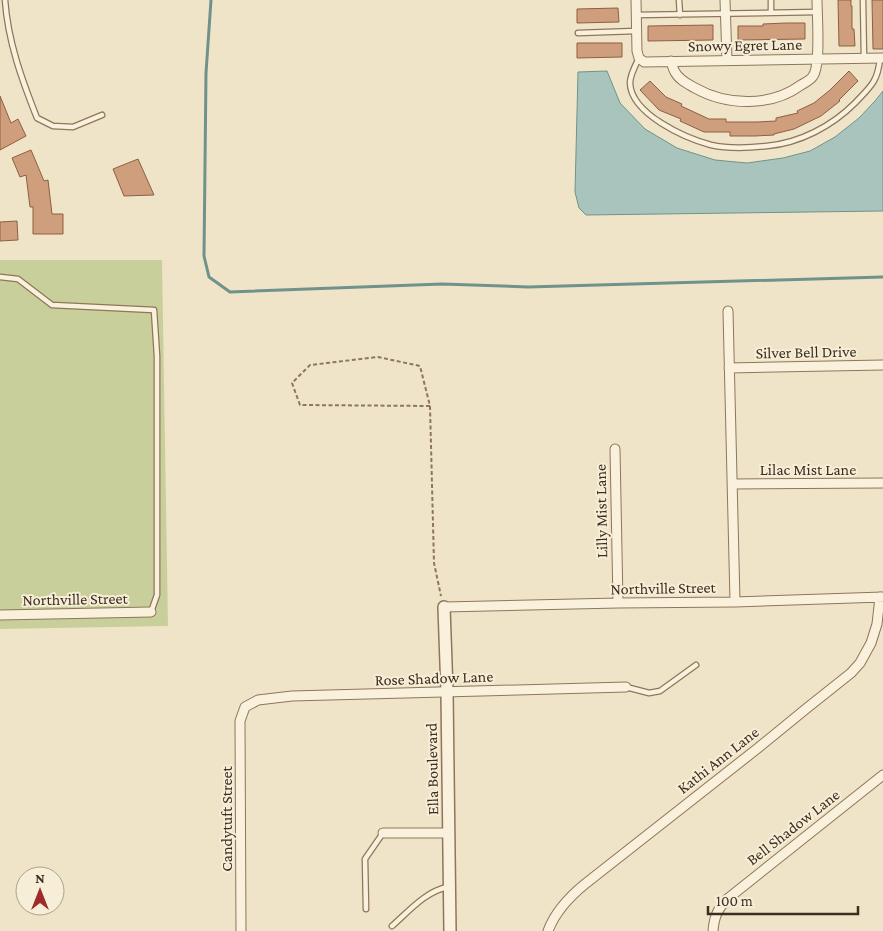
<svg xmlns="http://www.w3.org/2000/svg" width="883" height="931" font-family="'Crimson Pro',serif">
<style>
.green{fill:#c9cf9b}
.water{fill:#a9c4bc;stroke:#6f938a}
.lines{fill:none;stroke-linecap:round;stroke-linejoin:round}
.stream{stroke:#6f938a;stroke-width:3}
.building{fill:#cf9f7d;stroke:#8d5f41}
.service-casing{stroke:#8d765c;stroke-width:7}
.minor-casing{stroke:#8d765c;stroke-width:11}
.tertiary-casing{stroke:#8d765c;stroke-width:14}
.path{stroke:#8d765c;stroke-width:2;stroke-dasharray:4 2.5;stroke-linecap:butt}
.service{stroke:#faf1dc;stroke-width:4.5}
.minor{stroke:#faf1dc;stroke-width:9}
.tertiary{stroke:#faf1dc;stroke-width:11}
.labels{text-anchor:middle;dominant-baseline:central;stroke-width:4;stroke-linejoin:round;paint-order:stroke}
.street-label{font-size:16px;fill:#3d2e20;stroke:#f7eed8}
</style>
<rect width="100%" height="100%" fill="#f0e4c8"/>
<path class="green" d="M0,260H162L168,626L0,629Z"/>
<path class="water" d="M607,71L620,103L645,129L677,148L715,160L747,163L783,158L810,151L835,137L859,118L875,101L883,91V211L586,215L579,208L575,192L578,72Z"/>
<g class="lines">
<path class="stream" d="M211,0L206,73L204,256L209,277L230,292L442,284L528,287L883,277"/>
</g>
<path class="building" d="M838,0H851V6H852V29H854L855,46H839Z
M872,0H883V49H873Z
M618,8L619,22L577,23V9Z
M786,23H805V39L738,40V26H763V24Z
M713,25V40L648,41V26Z
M577,43H622V57L577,58Z
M849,71L858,81L839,100L840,101L821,116L794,129L774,134V135L755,136H730V132H704L680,121L681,119L659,110L640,90L650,81L666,97L682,104L681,106L709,119H726V122H757L776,121V118L798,113L797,111L814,103L830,90Z
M0,96L11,123L18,119L26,136L0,150Z
M31,150L44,181L48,180L52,214H63V234H33V207H30L26,175L20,177L12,158Z
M138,159L154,195L124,196L113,169Z
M17,221L18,240L0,241V222Z"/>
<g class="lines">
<defs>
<path id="service" d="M5,0C8,42 22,80 37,118L53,126L73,127L102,115
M679,0L680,15
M771,0V13
M863,0L864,59
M636,15L817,12
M578,33L636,31
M639,58C635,66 630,75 630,83C631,114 685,138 711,145C729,149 749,148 767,146C800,143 832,126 855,103C870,87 878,82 880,58
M0,277L18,279L52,305L154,310L157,356V595L151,612
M626,687L649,693L660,691L696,665
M366,909L365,859L383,833
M392,926C409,911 426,891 448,887"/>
<path id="minor" d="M636,0L637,51L639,58L644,62L883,58
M725,0L727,60
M671,61C672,64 673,69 675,72C679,80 688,84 695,88C727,106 771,107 801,85C804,83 811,80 813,76C821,65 817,15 817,0
M728,311L735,602
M729,368L883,365
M615,449L618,603
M732,484L883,483
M444,607L618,603L735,602L883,597
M0,615L151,612
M383,833H449
M241,931L240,721L245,707L258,700L292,696L626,687
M548,931C555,912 569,897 585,884L758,748L807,708L851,673L860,663L871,643L877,624L880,597
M713,931C714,918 717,910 726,900L883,775"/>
<path id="tertiary" d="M444,607L447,692L450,931"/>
</defs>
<use href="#service" class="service-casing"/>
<use href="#minor" class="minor-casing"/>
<use href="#tertiary" class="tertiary-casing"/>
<path class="path" d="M430,406L300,405L292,383L310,365L378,357L420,366L430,406L434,563L441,596"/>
<use href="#service" class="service"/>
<use href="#minor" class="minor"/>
<use href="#tertiary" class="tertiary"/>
</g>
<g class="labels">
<g class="street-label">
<text transform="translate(745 45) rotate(-1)">Snowy Egret Lane</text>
<text transform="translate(806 352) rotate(-1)">Silver Bell Drive</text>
<text x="808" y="469">Lilac Mist Lane</text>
<text transform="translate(601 511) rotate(-91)">Lilly Mist Lane</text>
<text transform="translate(663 588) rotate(-1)">Northville Street</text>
<text transform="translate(75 599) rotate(-1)">Northville Street</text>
<text transform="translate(434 678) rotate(-2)">Rose Shadow Lane</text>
<text transform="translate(718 760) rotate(-38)">Kathi Ann Lane</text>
<text transform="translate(432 769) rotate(-91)">Ella Boulevard</text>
<text transform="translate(226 819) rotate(-90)">Candytuft Street</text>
<text transform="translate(793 827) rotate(-38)">Bell Shadow Lane</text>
</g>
</g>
<g transform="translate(40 891)"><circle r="24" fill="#f7eed8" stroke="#ada18e"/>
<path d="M0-4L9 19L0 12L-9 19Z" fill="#9e2a2b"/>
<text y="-8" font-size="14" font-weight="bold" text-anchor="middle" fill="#3d2e20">N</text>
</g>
<path d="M708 906v8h150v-8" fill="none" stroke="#3d2e20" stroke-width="2.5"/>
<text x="716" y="906" font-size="15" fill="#3d2e20" stroke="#f7eed8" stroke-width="4" paint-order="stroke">100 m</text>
</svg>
